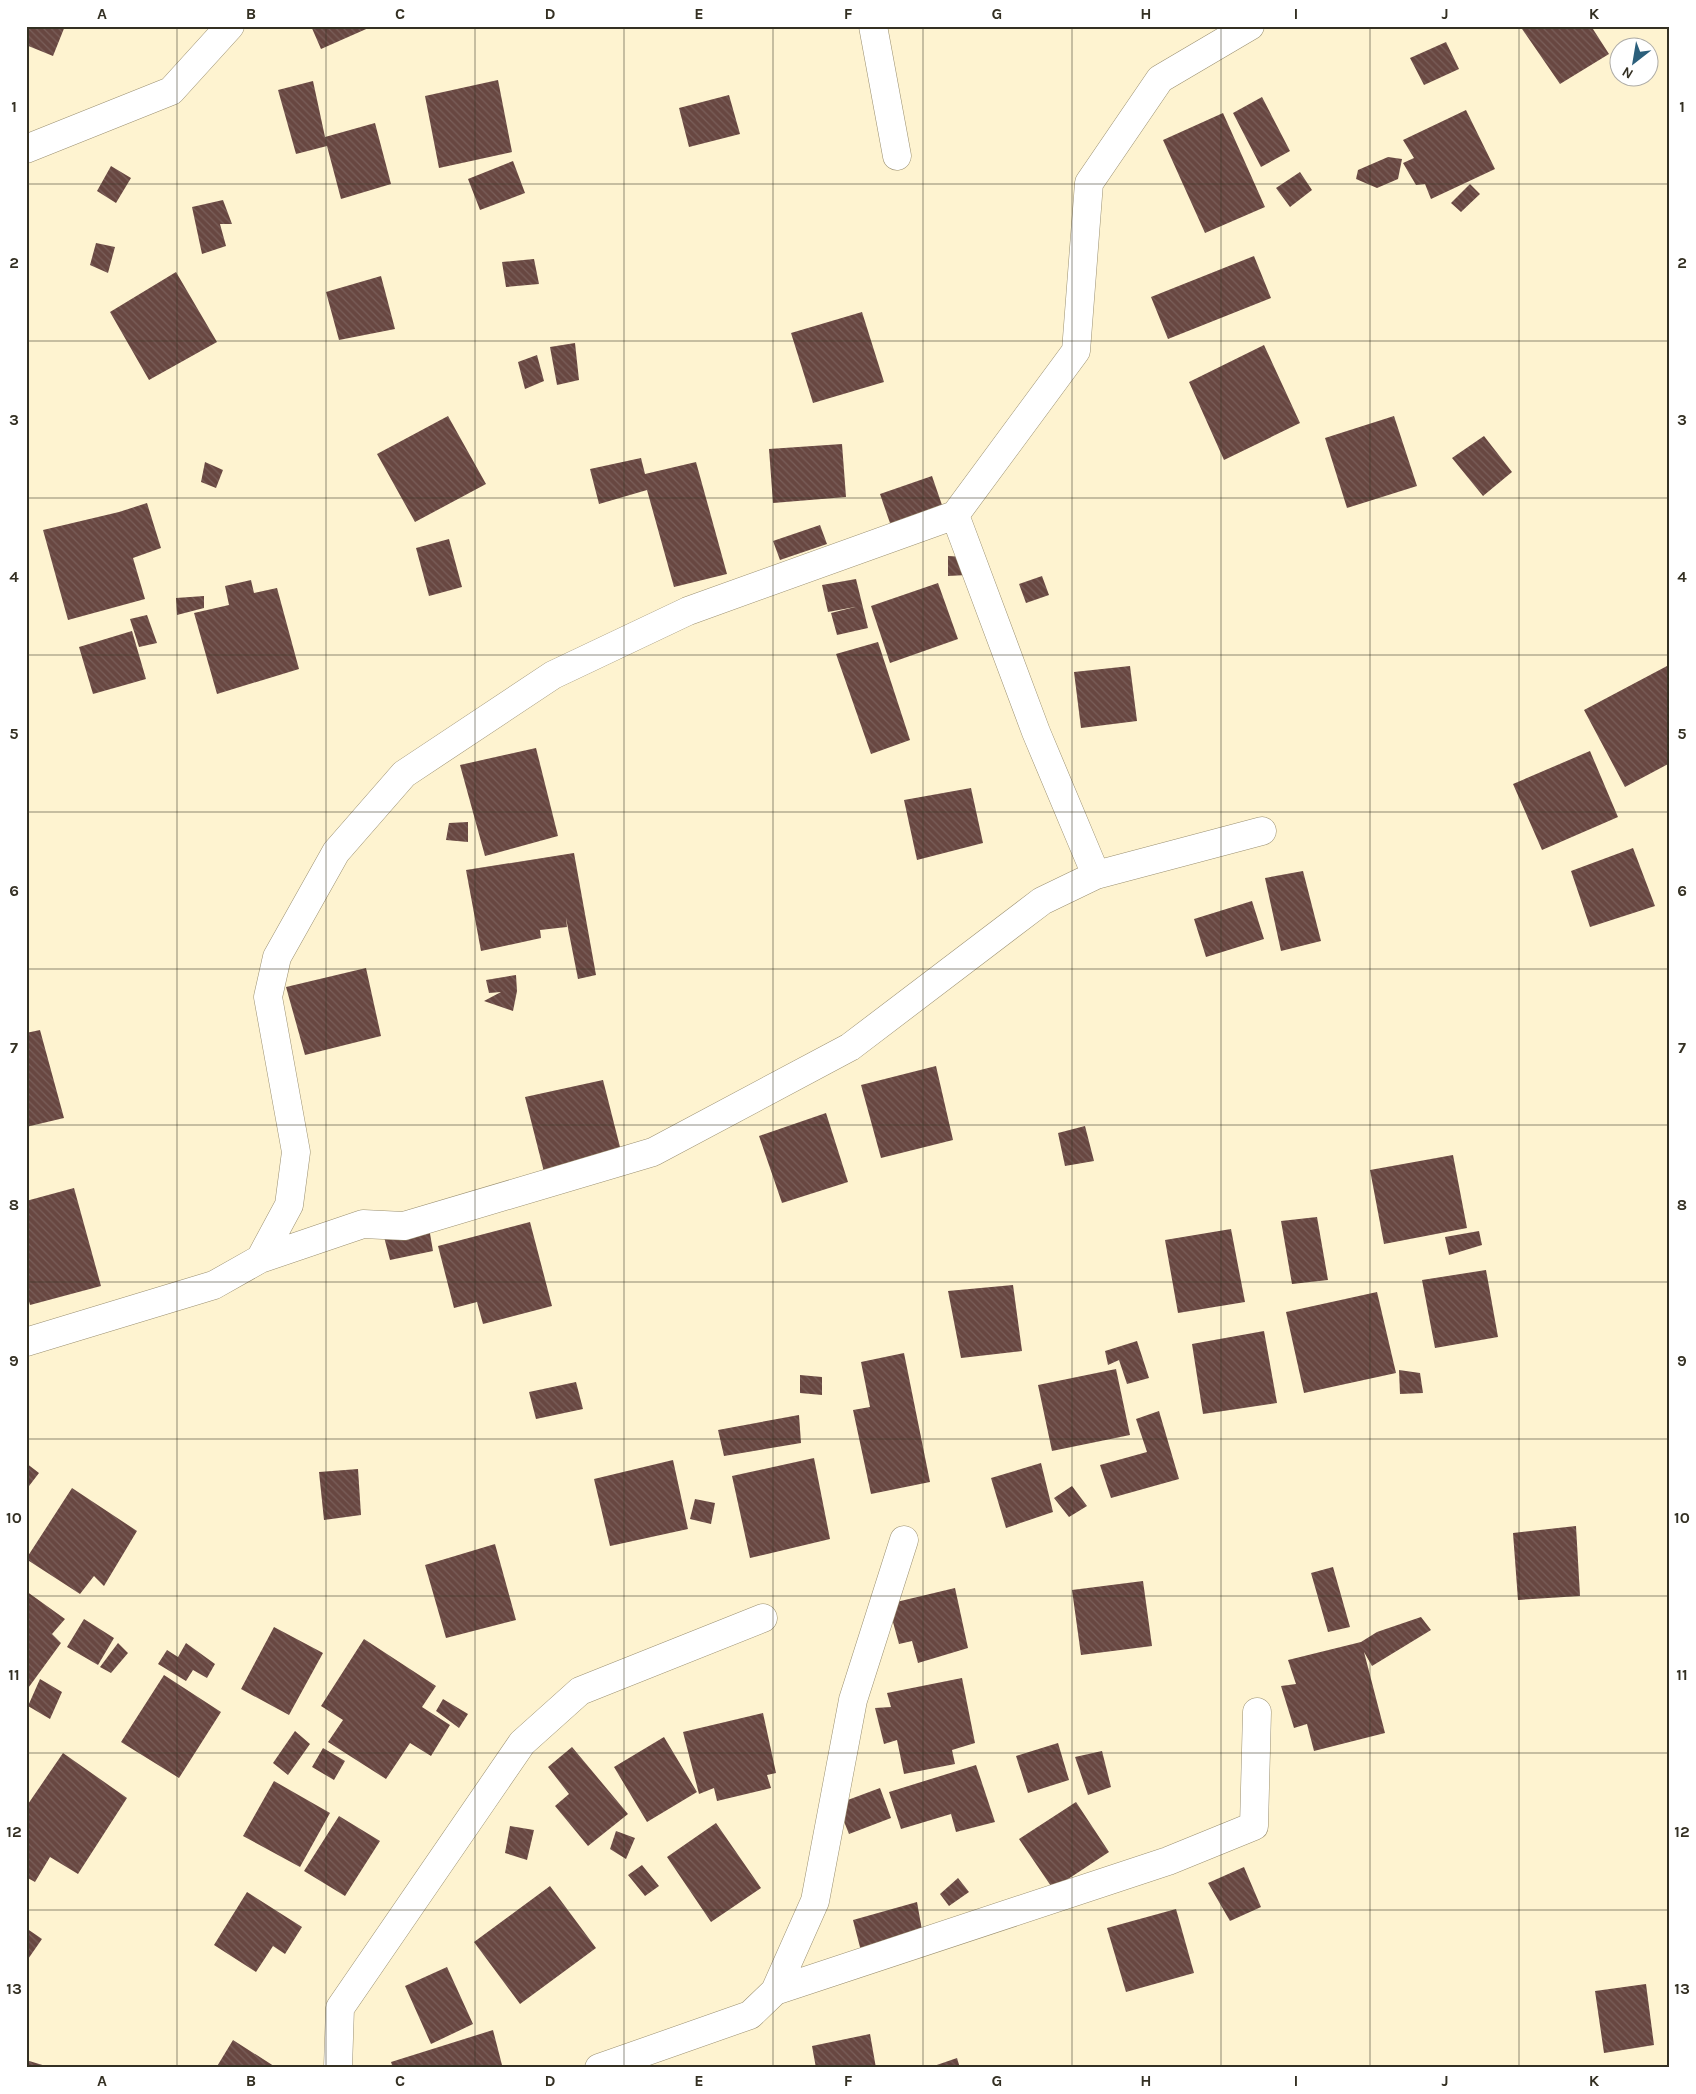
<svg xmlns="http://www.w3.org/2000/svg" width="1696" height="2094" font-family="Karla,sans-serif">
<style>
.building{fill:url(#building-back-hatch)}
.lines{fill:none;stroke-linecap:round;stroke-linejoin:round}
.minor-casing{stroke:#9b9071;stroke-width:29}
.minor{stroke:#fff;stroke-width:28}
.grid{fill:none;stroke:#343023;stroke-width:1;stroke-opacity:0.55}
.neatline{fill:none;stroke:#343023;stroke-width:2}
.grid-label{font-size:16px;text-anchor:middle;font-weight:bold;fill:#343023}
</style>
<defs>
<pattern id="building-back-hatch" width="6" height="6" patternUnits="userSpaceOnUse" patternTransform="scale(1.25)"><rect width="6" height="6" fill="#684741"/><path d="M-1 5l2 2M0 0l6 6M5-1l2 2" fill="none" stroke="#7a5f5a"/></pattern>
</defs>
<rect width="100%" height="100%" fill="#fef3d0"/>
<path class="building" d="M26,26H65L53,56L26,45Z
M311,26H373L321,49Z
M1520,26H1591L1609,54L1560,84Z
M1446,42L1459,69L1424,85L1410,58Z
M498,80L512,152L439,168L425,96Z
M313,81L325,137L375,123L391,184L341,199L327,146L296,154L278,90Z
M729,95L740,134L689,147L679,108Z
M1262,97L1290,151L1261,167L1233,113Z
M1466,110L1495,169L1431,199L1425,184L1416,185L1403,163L1414,158L1403,140Z
M1223,113L1265,207L1205,233L1163,140Z
M1388,157L1402,159L1398,179L1377,188L1356,179L1358,170Z
M513,161L525,193L480,210L468,179Z
M111,166L131,178L116,203L97,191Z
M1300,172L1312,190L1290,207L1276,188Z
M1470,184L1480,194L1461,212L1451,203Z
M223,200L232,224H220L226,246L202,254L192,207Z
M96,243L115,247L108,273L90,265Z
M1254,256L1271,298L1168,339L1151,297Z
M534,259L539,284L506,287L502,262Z
M176,272L217,342L149,380L110,312Z
M381,276L395,329L339,340L326,292Z
M862,312L884,382L813,403L791,333Z
M575,343L579,380L557,385L550,347Z
M1264,345L1300,423L1224,460L1189,382Z
M537,355L544,381L525,389L518,362Z
M448,416L486,484L415,522L377,454Z
M1394,416L1417,486L1347,508L1325,438Z
M1484,436L1512,472L1483,496L1452,458Z
M842,444L846,497L773,503L769,449Z
M641,458L645,474L696,462L727,574L674,587L647,490L599,504L590,469Z
M205,462L223,470L216,488L201,482Z
M932,476L943,508L891,526L880,494Z
M147,503L161,548L133,558L145,599L68,620L43,530L119,512Z
M820,525L827,544L780,560L773,541Z
M449,539L462,587L429,596L416,548Z
M948,556L967,557V575L948,576Z
M1042,576L1049,595L1026,603L1019,584Z
M856,579L868,628L837,635L831,613L855,607L828,612L822,585Z
M251,580L254,593L277,588L299,669L217,694L194,613L229,605L225,586Z
M938,583L958,639L890,663L871,606Z
M204,596V608L177,615L176,598Z
M147,615L157,643L139,647L130,619Z
M132,631L146,679L93,694L79,647Z
M878,642L910,740L871,754L836,654Z
M1130,666L1137,721L1081,728L1074,672Z
M1667,666L1670,671V763L1625,787L1584,710Z
M536,748L558,836L485,856L460,765Z
M1590,751L1618,817L1542,850L1513,784Z
M971,788L983,843L917,860L904,800Z
M468,822V842L446,840L449,823Z
M1633,848L1655,906L1590,927L1571,871Z
M574,853L596,975L578,979L566,918L567,927L540,930L541,938L481,951L466,870Z
M1303,871L1321,941L1281,951L1265,878Z
M1252,901L1264,939L1206,957L1194,919Z
M366,968L381,1036L305,1055L286,987Z
M516,975L517,991L513,1011L484,1001L501,992L489,993L486,980Z
M40,1030L64,1118L26,1127V1033Z
M936,1066L953,1140L881,1158L861,1085Z
M603,1080L621,1151L544,1172L525,1097Z
M826,1113L848,1182L782,1203L759,1136Z
M1085,1126L1094,1161L1065,1166L1058,1133Z
M1453,1155L1467,1228L1384,1244L1370,1170Z
M74,1188L101,1286L30,1305L26,1290V1201Z
M1317,1217L1328,1280L1292,1284L1281,1221Z
M428,1222L433,1251L390,1260L383,1233Z
M530,1222L552,1306L483,1324L477,1302L454,1308L438,1246Z
M1231,1229L1245,1302L1178,1313L1165,1240Z
M1479,1231L1482,1245L1449,1255L1445,1237Z
M1486,1270L1498,1337L1435,1348L1422,1280Z
M1013,1285L1022,1351L961,1358L948,1291Z
M1377,1292L1396,1373L1304,1393L1286,1312Z
M1264,1331L1277,1403L1203,1414L1192,1344Z
M1137,1341L1149,1378L1127,1384L1119,1360L1108,1365L1105,1351Z
M904,1353L930,1482L871,1494L853,1410L870,1407L861,1362Z
M1116,1369L1130,1435L1052,1451L1038,1385Z
M1399,1370L1420,1373L1423,1393L1400,1394Z
M800,1375L822,1377V1395L800,1393Z
M576,1382L583,1409L536,1419L529,1392Z
M1159,1411L1179,1479L1111,1498L1100,1465L1147,1452L1136,1419Z
M799,1415L801,1443L724,1456L718,1430Z
M814,1458L830,1539L750,1558L732,1476Z
M673,1460L688,1529L610,1546L594,1479Z
M26,1463L39,1473L26,1490Z
M1041,1463L1053,1512L1006,1528L991,1478Z
M358,1469L361,1515L324,1520L319,1472Z
M1072,1486L1087,1506L1069,1517L1054,1498Z
M72,1488L137,1531L104,1586L94,1576L80,1594L26,1559Z
M695,1499L715,1503L711,1524L690,1519Z
M1576,1526L1580,1596L1518,1600L1513,1533Z
M495,1544L516,1620L446,1638L425,1565Z
M1333,1567L1350,1627L1328,1632L1311,1573Z
M1143,1581L1152,1646L1081,1655L1072,1590Z
M955,1588L968,1648L918,1663L912,1641L899,1644L888,1604Z
M26,1591L65,1619L52,1634L61,1643L26,1691Z
M1421,1617L1431,1630L1372,1666L1364,1652L1385,1733L1314,1751L1307,1724L1294,1728L1281,1686L1296,1684L1288,1660L1361,1642L1377,1632Z
M84,1619L114,1638L98,1665L67,1647Z
M274,1627L323,1653L289,1715L241,1689Z
M364,1639L436,1686L422,1707L450,1725L431,1756L410,1743L386,1779L328,1742L343,1720L321,1706Z
M118,1643L128,1653L111,1673L100,1667Z
M186,1643L215,1664L207,1678L193,1670L186,1681L158,1664L167,1650L178,1657Z
M164,1675L221,1712L179,1778L121,1742Z
M962,1678L975,1743L952,1750L955,1764L904,1774L897,1740L884,1744L875,1708L891,1707L887,1693Z
M40,1679L62,1692L50,1719L28,1706Z
M443,1699L468,1714L459,1728L436,1711Z
M763,1713L776,1773L767,1775L771,1788L717,1801L714,1788L699,1794L683,1732Z
M295,1731L310,1744L288,1775L273,1763Z
M664,1737L697,1792L647,1822L614,1767Z
M1058,1743L1069,1780L1028,1793L1016,1756Z
M572,1747L628,1814L588,1846L555,1806L569,1794L548,1767Z
M323,1748L345,1761L334,1780L312,1767Z
M1102,1751L1111,1787L1088,1795L1075,1757Z
M63,1753L127,1798L78,1874L50,1857L35,1882L26,1877V1807Z
M976,1765L995,1822L956,1832L951,1814L901,1829L889,1792Z
M274,1781L330,1813L300,1867L243,1836Z
M880,1788L891,1818L849,1834L837,1804Z
M1076,1802L1109,1852L1053,1889L1019,1839Z
M339,1816L380,1841L345,1896L304,1871Z
M716,1823L761,1888L711,1922L667,1857Z
M510,1826L534,1830L527,1860L505,1853Z
M616,1831L635,1838L626,1859L610,1849Z
M642,1865L659,1886L645,1896L628,1875Z
M1244,1867L1261,1907L1230,1921L1208,1883Z
M958,1878L969,1892L949,1906L940,1894Z
M550,1886L596,1948L520,2004L474,1942Z
M247,1892L302,1927L285,1954L273,1946L256,1972L214,1945Z
M917,1902L923,1936L861,1951L853,1920Z
M1176,1909L1194,1973L1126,1992L1107,1928Z
M26,1928L42,1939L26,1962Z
M447,1967L473,2024L431,2044L405,1986Z
M1646,1984L1654,2045L1604,2053L1595,1991Z
M493,2030L502,2065L494,2068H393L391,2062Z
M870,2034L876,2068H816L812,2046Z
M233,2040L277,2068H216Z
M957,2058L960,2068H931V2067Z
M26,2060L49,2067V2068H26Z"/>
<g class="lines">
<defs>
<path id="minor" d="M873,26L897,156
M26,149L171,91L230,26
M955,515L1036,732L1096,875
M260,1259L363,1224L404,1226L653,1152L850,1047L1042,901L1096,875L1262,831
M26,1342L214,1285L260,1259L289,1205L296,1152L268,997L277,957L336,852L404,774L553,675L688,611L955,515L1076,351L1089,183L1160,79L1250,26
M775,1991L1168,1861L1254,1826L1257,1712
M338,2068L340,2008L522,1743L580,1691L763,1618
M599,2068L750,2015L775,1991L815,1901L853,1700L904,1540"/>
</defs>
<use href="#minor" class="minor-casing"/>
<use href="#minor" class="minor"/>
</g>
<path class="grid" d="M177,26V2068M326,26V2068M475,26V2068M624,26V2068M773,26V2068M923,26V2068M1072,26V2068M1221,26V2068M1370,26V2068M1519,26V2068M26,184H1670M26,341H1670M26,498H1670M26,655H1670M26,812H1670M26,969H1670M26,1125H1670M26,1282H1670M26,1439H1670M26,1596H1670M26,1753H1670M26,1910H1670"/>
<rect width="1696" height="2094" fill="none" stroke="#ffffff" stroke-width="55"/>
<g transform="translate(1634 62) rotate(211)"><circle r="24" fill="#ffffff" stroke="#aeaca7"/>
<path d="M0-4L9 19L0 12L-9 19Z" fill="#2b5f7b"/>
<text y="-8" font-size="14" font-weight="bold" text-anchor="middle" fill="#343023">N</text>
</g>
<rect x="28" y="28" width="1640" height="2038" class="neatline"/>
<g class="grid-label">
<text x="102" y="19">A</text>
<text x="251" y="19">B</text>
<text x="400" y="19">C</text>
<text x="550" y="19">D</text>
<text x="699" y="19">E</text>
<text x="848" y="19">F</text>
<text x="997" y="19">G</text>
<text x="1146" y="19">H</text>
<text x="1296" y="19">I</text>
<text x="1445" y="19">J</text>
<text x="1594" y="19">K</text>
<text x="14" y="112">1</text>
<text x="1682" y="112">1</text>
<text x="14" y="268">2</text>
<text x="1682" y="268">2</text>
<text x="14" y="425">3</text>
<text x="1682" y="425">3</text>
<text x="14" y="582">4</text>
<text x="1682" y="582">4</text>
<text x="14" y="739">5</text>
<text x="1682" y="739">5</text>
<text x="14" y="896">6</text>
<text x="1682" y="896">6</text>
<text x="14" y="1053">7</text>
<text x="1682" y="1053">7</text>
<text x="14" y="1210">8</text>
<text x="1682" y="1210">8</text>
<text x="14" y="1366">9</text>
<text x="1682" y="1366">9</text>
<text x="14" y="1523">10</text>
<text x="1682" y="1523">10</text>
<text x="14" y="1680">11</text>
<text x="1682" y="1680">11</text>
<text x="14" y="1837">12</text>
<text x="1682" y="1837">12</text>
<text x="14" y="1994">13</text>
<text x="1682" y="1994">13</text>
<text x="102" y="2086">A</text>
<text x="251" y="2086">B</text>
<text x="400" y="2086">C</text>
<text x="550" y="2086">D</text>
<text x="699" y="2086">E</text>
<text x="848" y="2086">F</text>
<text x="997" y="2086">G</text>
<text x="1146" y="2086">H</text>
<text x="1296" y="2086">I</text>
<text x="1445" y="2086">J</text>
<text x="1594" y="2086">K</text>
</g>
</svg>
